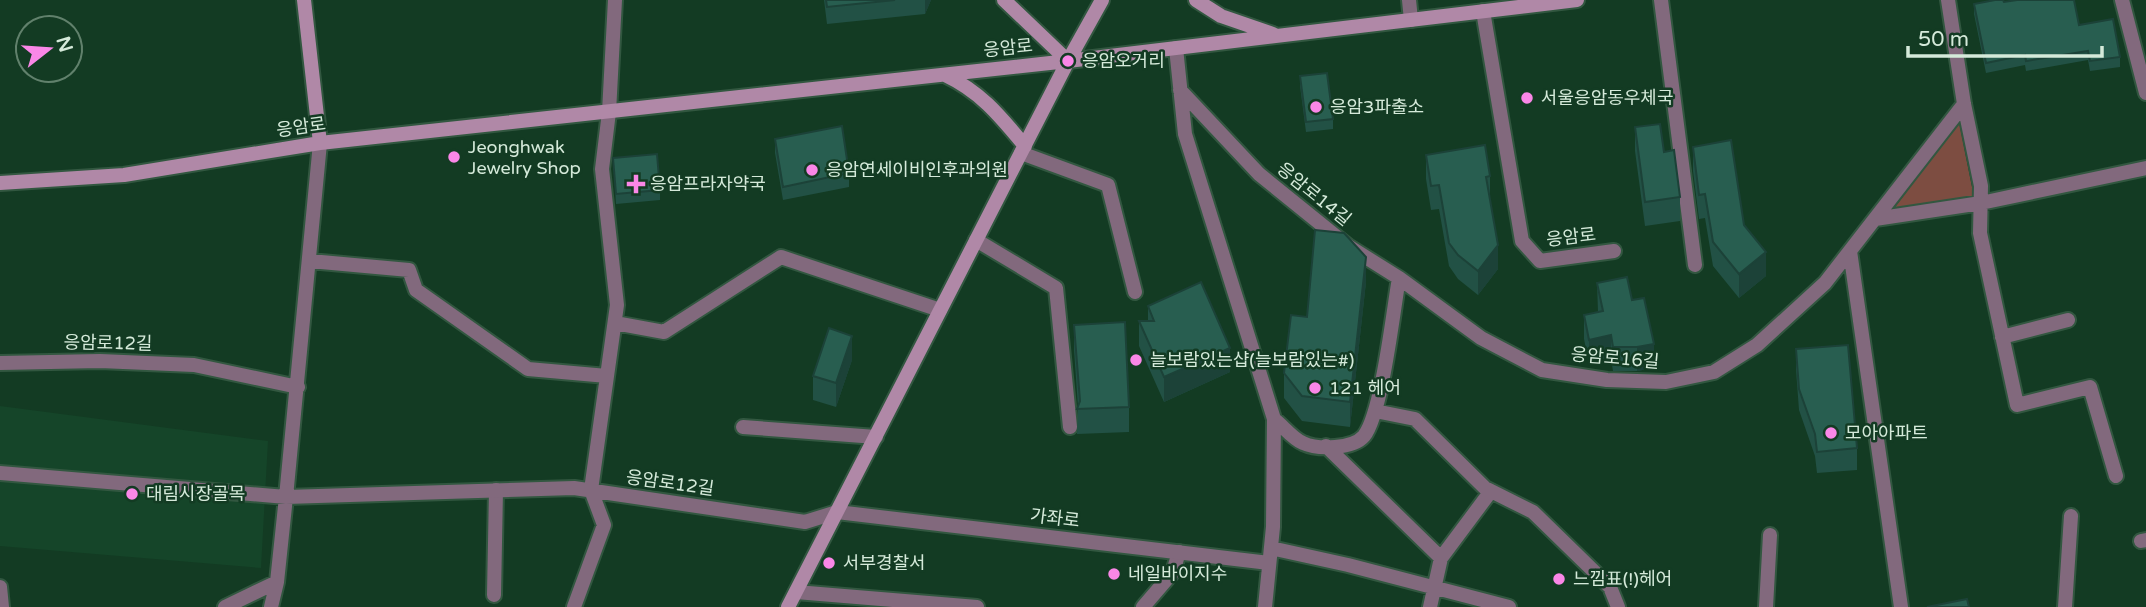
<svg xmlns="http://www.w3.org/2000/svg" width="2146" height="607" font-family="'Varela Round','Noto Sans KR',sans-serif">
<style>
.built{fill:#154529}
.green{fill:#7d4d41}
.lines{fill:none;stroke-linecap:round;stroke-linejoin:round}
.lane-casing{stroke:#325740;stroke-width:18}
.street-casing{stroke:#325740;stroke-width:18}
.secondary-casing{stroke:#325740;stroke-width:18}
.lane{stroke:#82697d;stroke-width:14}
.street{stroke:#82697d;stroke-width:14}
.secondary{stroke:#b088a7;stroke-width:14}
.wall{fill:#225145}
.shaded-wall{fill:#1c4238}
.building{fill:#285e50;stroke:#1c4238;stroke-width:2}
.poi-dot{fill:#fa87e7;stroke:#133b23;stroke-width:2.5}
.labels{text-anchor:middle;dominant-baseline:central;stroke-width:5;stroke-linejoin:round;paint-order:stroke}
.street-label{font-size:18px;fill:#d5eada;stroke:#133b23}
.poi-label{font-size:18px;fill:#d5eada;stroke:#133b23;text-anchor:start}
</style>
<rect width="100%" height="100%" fill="#133b23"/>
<path class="built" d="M0,406L268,441L261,568L0,546Z"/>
<path class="green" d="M1959,122L1974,197L1892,211Z"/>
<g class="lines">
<defs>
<path id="lane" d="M1661,0L1695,265
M1483,11L1522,241L1540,261L1614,251
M1021,153L1108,185L1135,292
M976,240L1056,288L1070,427
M743,427L876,437
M2141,541L2146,540
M796,592L977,607
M494,595L496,490
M1143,607L1173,572L1179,552
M2065,607L2071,516"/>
<path id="street" d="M1409,0L1411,20
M1948,0L1964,104L1981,186L1980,233L2017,405L2090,387L2116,476
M2122,0L2146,93
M1176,48L1185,134L1274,419L1273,527L1265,607
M1180,90L1259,174L1348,246L1399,278L1481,338L1542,370L1607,380L1666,382L1714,372L1757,345L1825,283L1964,104
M1875,219L1981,203L2146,168
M1850,251L1901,607
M310,261L409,270L416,290L528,369L607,376
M615,323L664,332L781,257L940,310
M2002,337L2068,320
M0,363L100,361L194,365L298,387
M1375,411L1415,419L1485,488L1533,512L1610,587L1618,607
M1274,419C1283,426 1293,439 1303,443C1318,450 1353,449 1364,436C1382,413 1393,312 1399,278
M1326,446L1441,558
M0,473L286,497L574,488L805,522L837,512L1269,563
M1271,548L1348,565L1509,607
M0,587L2,607
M225,607L277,582
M271,607L277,582L286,497L320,143
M574,607L604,525L591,490L617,305L602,169L609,112L615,0
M1430,607L1441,558L1491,491
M1766,607L1770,535"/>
<path id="secondary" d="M304,0L320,143
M1004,0L1068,61
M1196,0L1221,16L1273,34
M945,75C981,92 1000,116 1025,146
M0,183L124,175L320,143L1068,61L1577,0
M788,607L1068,61L1102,0"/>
</defs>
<use href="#lane" class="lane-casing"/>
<use href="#street" class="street-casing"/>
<use href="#secondary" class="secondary-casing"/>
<use href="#lane" class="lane"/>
<use href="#street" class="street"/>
<use href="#secondary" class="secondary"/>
</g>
<path class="wall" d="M824,0H931L925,14L827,24Z
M2004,2L2079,25L2120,57V67L2090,71L2088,60L2026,71L2025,65L1986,73L1974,14V4Z
M1300,76L1333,119V129L1306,132L1300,86Z
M1635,127L1664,152L1680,197V221L1645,226L1635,151Z
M775,139L849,173V187L783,200L775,153Z
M1693,147L1744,225L1766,276L1739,298L1713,266L1705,218L1699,219L1693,171Z
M1426,155L1490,176V200L1498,269L1478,295L1458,279L1449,266L1439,209L1431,210L1426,179Z
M613,158L660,190V200L616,204Z
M1366,282L1350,427L1302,421L1284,398V373L1307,317Z
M1597,283L1632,300L1654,368L1637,371H1613L1611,359L1589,364L1584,339V315L1598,312Z
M1148,306L1230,372L1164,402L1139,346V321H1148Z
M1074,325L1129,407V432L1077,434L1078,407L1074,350Z
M1796,349L1857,448V470L1817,473L1815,456L1799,410L1796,370Z
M852,360L836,407L813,400V376Z"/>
<path class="shaded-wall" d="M925,0H931L925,14Z
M1498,245V269L1478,295V271Z
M1766,252V276L1739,298V274Z
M1366,257V282L1350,427V402Z
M1611,335V359L1589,364V340Z
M852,336V360L836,407V383Z
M1654,344V368L1637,371V347Z
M1230,348V372L1164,402V377Z"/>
<path class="building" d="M826,0H895L827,7Z
M1995,0H2003L2004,2L2017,0H2074L2079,25L2113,19L2120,57L2090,61L2088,51L2026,61L2025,55L1986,63L1974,4Z
M1327,73L1333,119L1306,122L1300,76Z
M1660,124L1664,152L1674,150L1680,197L1645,202L1635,127Z
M842,126L849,173L783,187L775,139Z
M1731,140L1744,225L1766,252L1739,274L1713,242L1705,194L1699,195L1693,147Z
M1485,145L1490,176L1486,177L1498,245L1478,271L1458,255L1449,243L1439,185L1431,186L1426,155Z
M657,154L660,190L616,194L613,158Z
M1315,230L1344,233L1366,257L1350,402L1302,396L1284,373L1291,315L1307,317Z
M1627,277L1632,300L1644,298L1654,344L1637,347H1613L1611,335L1589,340L1584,315L1603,311L1597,283Z
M1201,282L1230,348L1164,377L1139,321H1154L1148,306Z
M1125,322L1129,407L1077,409L1080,401L1074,325Z
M829,328L852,336L836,383L813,376Z
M1848,345L1857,448L1817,452L1815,434L1799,389L1796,349Z
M1967,599L1969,607H1927Z"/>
<g class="poi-dot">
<circle cx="1068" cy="61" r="7"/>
<circle cx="1527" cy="98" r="7"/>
<circle cx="1316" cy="107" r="7"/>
<circle cx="454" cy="157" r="7"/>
<circle cx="812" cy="170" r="7"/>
<path d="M632.5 173.5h7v7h7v7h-7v7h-7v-7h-7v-7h7z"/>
<circle cx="1136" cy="360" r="7"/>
<circle cx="1315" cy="388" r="7"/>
<circle cx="1831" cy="433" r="7"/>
<circle cx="132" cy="494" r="7"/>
<circle cx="829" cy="563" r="7"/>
<circle cx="1114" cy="574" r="7"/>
<circle cx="1559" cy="579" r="7"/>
</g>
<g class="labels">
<g class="street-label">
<text transform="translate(1008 48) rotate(-6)">응암로</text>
<text transform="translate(301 127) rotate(-8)">응암로</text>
<text transform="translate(1314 194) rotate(39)">응암로14길</text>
<text transform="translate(1571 237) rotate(-7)">응암로</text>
<text transform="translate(108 343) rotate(1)">응암로12길</text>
<text transform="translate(1615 358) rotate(5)">응암로16길</text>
<text transform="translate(670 483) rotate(8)">응암로12길</text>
<text transform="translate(1055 518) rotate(7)">가좌로</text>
</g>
<g class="poi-label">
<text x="1082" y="61">응암오거리</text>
<text x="1541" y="98">서울응암동우체국</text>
<text x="1330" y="107">응암3파출소</text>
<text x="468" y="147">Jeonghwak<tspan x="468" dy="21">Jewelry Shop</tspan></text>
<text x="826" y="170">응암연세이비인후과의원</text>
<text x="650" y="184">응암프라자약국</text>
<text x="1150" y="360">늘보람있는샵(늘보람있는#)</text>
<text x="1329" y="388">121 헤어</text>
<text x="1845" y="433">모아아파트</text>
<text x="146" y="494">대림시장골목</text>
<text x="843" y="563">서부경찰서</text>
<text x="1128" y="574">네일바이지수</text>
<text x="1573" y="579">느낌표(!)헤어</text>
</g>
</g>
<g transform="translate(49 49) rotate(73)"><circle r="33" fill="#133b23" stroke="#61816c" stroke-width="2"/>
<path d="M0-5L12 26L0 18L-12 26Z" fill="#fa87e7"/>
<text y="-10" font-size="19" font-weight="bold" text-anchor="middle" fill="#d5eada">N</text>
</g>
<path d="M1908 46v10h194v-10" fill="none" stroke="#d5eada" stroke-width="3.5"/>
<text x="1918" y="46" font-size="21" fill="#d5eada" stroke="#133b23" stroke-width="5" paint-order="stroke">50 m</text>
</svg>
